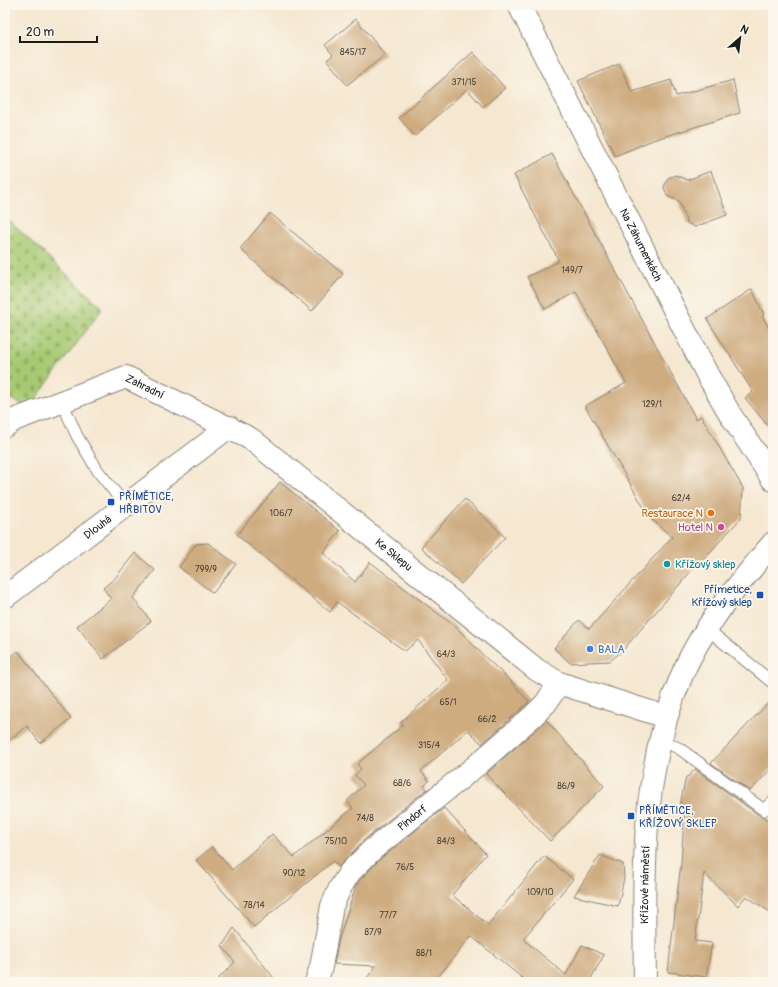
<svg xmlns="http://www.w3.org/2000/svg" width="778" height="987" font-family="Pangolin,sans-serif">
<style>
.cemetery{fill:url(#cemetery-stones);stroke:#617247}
.building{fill:#ceac80}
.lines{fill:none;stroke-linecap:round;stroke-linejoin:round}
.service-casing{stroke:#888276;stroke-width:13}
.minor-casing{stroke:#888276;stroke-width:24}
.secondary-casing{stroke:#888276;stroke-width:24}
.service{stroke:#fff;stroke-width:11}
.minor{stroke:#fff;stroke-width:22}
.secondary{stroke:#fff;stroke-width:22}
.transit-dot{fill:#1a4fb4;stroke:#fbf7ec;stroke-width:1.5}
.food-dot{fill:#e8710a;stroke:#fbf7ec;stroke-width:1.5}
.hotel-dot{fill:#d1479c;stroke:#fbf7ec;stroke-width:1.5}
.culture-dot{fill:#0f9aa8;stroke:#fbf7ec;stroke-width:1.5}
.shop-dot{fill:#3f7fe0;stroke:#fbf7ec;stroke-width:1.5}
.labels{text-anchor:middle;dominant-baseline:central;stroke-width:3.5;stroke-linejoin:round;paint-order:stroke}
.number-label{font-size:9px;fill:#484035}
.street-label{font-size:11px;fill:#1c1c1c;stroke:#fbf7ec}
.transit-label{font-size:11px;fill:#164399;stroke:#fbf7ec;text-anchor:start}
.food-label{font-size:11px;fill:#c56008;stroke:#fbf7ec;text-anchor:end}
.hotel-label{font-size:11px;fill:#b23c85;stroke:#fbf7ec;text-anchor:end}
.culture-label{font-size:11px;fill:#0d838f;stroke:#fbf7ec;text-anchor:start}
.shop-label{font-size:11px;fill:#366cbe;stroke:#fbf7ec;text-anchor:start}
</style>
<defs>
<pattern id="cemetery-stones" width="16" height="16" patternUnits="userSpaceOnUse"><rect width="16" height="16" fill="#a6c972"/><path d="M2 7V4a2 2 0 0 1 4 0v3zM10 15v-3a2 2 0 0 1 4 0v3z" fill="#8eac62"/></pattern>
</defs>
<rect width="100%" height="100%" fill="#fbf7ec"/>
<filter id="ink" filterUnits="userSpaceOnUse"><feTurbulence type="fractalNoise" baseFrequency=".025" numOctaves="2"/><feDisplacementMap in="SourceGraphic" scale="8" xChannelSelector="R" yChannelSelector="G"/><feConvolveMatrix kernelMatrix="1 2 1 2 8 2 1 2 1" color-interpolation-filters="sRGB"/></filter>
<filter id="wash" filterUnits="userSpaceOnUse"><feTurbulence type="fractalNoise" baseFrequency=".012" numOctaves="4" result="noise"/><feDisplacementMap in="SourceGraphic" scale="16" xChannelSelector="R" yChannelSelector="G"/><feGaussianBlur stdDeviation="0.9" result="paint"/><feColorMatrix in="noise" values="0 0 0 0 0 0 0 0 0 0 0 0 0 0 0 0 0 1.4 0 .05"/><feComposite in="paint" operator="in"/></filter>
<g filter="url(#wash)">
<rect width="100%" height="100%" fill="#f5e7d0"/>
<path class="cemetery" d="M5,217L103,308L29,408L5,396Z"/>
<g id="blocks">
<path class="building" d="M356,19L385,55L347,85L327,60L333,55L325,45Z
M473,52L505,88L483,107L467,89L415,136L399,118Z
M619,64L632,92L671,80L676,96L733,80L740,113L653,140L615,156L578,81Z
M552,154L696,419L701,416L743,488L741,518L700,563L699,562L623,650L610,661L570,663L554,648L579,620L589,629L672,537L650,518L585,406L626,383L576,292L545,309L527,277L559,261L514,175Z
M711,171L727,215L695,227L687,223L679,201L667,196L664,187L668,178L676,175L687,180Z
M270,213L343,274L312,311L240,249Z
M752,289L764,315L762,316L773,335V432L745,398L753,392L707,319Z
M280,482L340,531L323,553L355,582L370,562L457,628L485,657L511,681L529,702L482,744L468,730L421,771L429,781L424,786L427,789L364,840L339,867L333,861L254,927L196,860L212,847L232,870L272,834L294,857L353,808L347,801L364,785L355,775L361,769L357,764L403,725L401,722L448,680L418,640L405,651L337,602L330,612L237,535Z
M465,499L505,537L461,584L421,547Z
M208,543L236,564L213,593L179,567L196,544Z
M135,553L155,570L133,598L151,621L103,659L77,626L111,599L103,588L115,578Z
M18,651L71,719L40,743L27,726L5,743V662Z
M773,698V767L750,791L711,763Z
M546,720L604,786L550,841L486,774Z
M695,769L760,816L764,817L773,823V914L746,896L738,906L704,873L695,941L712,943L706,977L668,972L681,863L685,807L680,805L686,777L689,776Z
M444,808L486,854L452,895L488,925L544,856L573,879L523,939L566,975L582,945L604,955L589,982H527L471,936L434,982H364L376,966L334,964L339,939L356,886L360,880L380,859Z
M600,855L623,864L624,878L618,906L574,896Z
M234,928L277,982H215L235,962L222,946Z"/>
</g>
</g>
<g filter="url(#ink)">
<use href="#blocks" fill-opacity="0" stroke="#888276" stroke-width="1"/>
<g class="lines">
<defs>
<path id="service" d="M62,402L77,436L98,471L125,505
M707,629L773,683
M660,739L680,749L764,810L773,801"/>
<g id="minor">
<path id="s1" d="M519,5L707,374L730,414L773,480"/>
<path id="s2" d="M5,426L14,420L126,377L251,439L537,670L559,683L666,717"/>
<path id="s3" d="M5,597L229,427"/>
<path id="s4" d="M316,982L321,967L332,906L340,888L350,872L372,850L477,765L533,716L546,703L559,683"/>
</g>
<g id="secondary">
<path id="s5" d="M645,982C644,876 639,775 682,675C702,627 740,582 773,543"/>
</g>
</defs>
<use href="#service" class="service-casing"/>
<use href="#minor" class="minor-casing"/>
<use href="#secondary" class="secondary-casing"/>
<use href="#service" class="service"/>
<use href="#minor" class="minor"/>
<use href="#secondary" class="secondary"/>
</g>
</g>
<g class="transit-dot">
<rect x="107" y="498" width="8" height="8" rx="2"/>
<rect x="756" y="591" width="8" height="8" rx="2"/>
<rect x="627" y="812" width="8" height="8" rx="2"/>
</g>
<circle class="food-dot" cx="711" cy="513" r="4"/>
<circle class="hotel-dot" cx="721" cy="527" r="4"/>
<circle class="culture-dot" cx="667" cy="564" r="4"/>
<circle class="shop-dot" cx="590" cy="649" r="4"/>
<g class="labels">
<g class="number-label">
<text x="353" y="52">845/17</text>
<text x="464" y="82">371/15</text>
<text x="572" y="270">149/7</text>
<text x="652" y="404">129/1</text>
<text x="681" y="498">62/4</text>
<text x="281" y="513">106/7</text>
<text x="206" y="569">799/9</text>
<text x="446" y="654">64/3</text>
<text x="448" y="702">65/1</text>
<text x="487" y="719">66/2</text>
<text x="429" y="745">315/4</text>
<text x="402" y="783">68/6</text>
<text x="566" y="786">86/9</text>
<text x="365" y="818">74/8</text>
<text x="336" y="841">75/10</text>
<text x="446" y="841">84/3</text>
<text x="405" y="867">76/5</text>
<text x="294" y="873">90/12</text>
<text x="540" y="892">109/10</text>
<text x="254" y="905">78/14</text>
<text x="388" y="915">77/7</text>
<text x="373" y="932">87/9</text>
<text x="424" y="953">88/1</text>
</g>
<g class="street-label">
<text stroke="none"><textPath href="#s1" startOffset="269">Na Záhumenkách</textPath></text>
<text stroke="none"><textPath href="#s2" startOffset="152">Zahradní</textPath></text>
<text stroke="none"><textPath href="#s3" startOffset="116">Dlouhá</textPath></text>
<text stroke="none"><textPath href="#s2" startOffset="454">Ke Sklepu</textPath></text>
<text stroke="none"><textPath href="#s4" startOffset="199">Pindorf</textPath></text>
<text stroke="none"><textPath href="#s5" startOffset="97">Křížové náměstí</textPath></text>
</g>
<g class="transit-label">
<text x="119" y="496">PŘÍMĚTICE,<tspan x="119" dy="13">HŘBITOV</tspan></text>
<text x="752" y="589" text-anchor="end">Přímetice,<tspan x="752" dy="13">Křížový sklep</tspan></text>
<text x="639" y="810">PŘÍMĚTICE,<tspan x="639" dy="13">KŘÍŽOVÝ SKLEP</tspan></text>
</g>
<g class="food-label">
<text x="703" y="513">Restaurace N</text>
</g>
<g class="hotel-label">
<text x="713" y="527">Hotel N</text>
</g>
<g class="culture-label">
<text x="675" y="564">Křížový sklep</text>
</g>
<g class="shop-label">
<text x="598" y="649">BALA</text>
</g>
</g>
<rect width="778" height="987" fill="none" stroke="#fbf7ec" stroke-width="20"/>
<g transform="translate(740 38) rotate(28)" stroke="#fbf7ec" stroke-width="3" paint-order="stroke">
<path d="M0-3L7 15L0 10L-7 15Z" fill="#1c1c1c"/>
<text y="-6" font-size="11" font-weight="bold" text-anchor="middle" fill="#1c1c1c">N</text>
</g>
<path d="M20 36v6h77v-6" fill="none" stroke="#1c1c1c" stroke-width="2"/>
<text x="26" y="36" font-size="12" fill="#1c1c1c" stroke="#fbf7ec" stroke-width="3" paint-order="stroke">20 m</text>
</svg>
